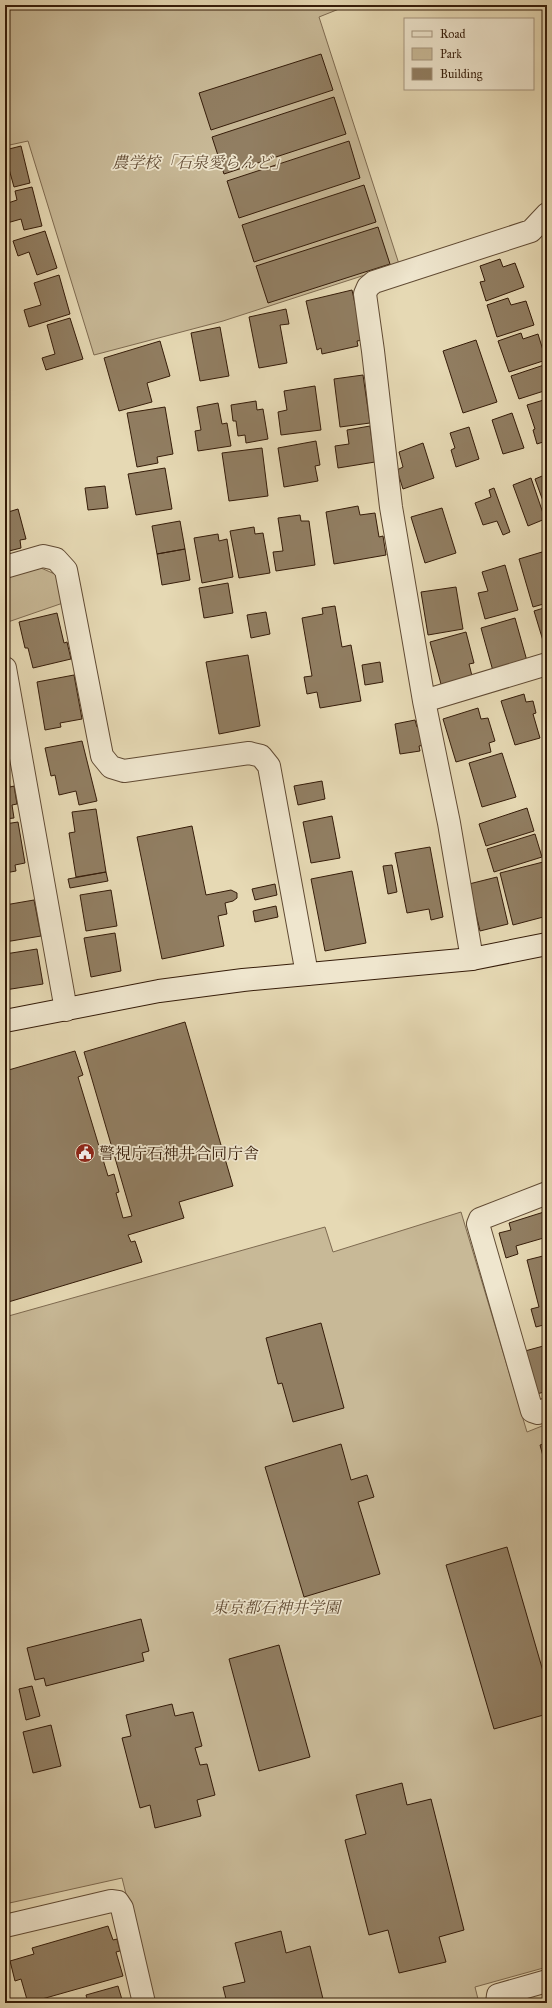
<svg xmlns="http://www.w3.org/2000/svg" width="552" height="2008" font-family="'IM FELL Great Primer','Noto Serif JP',serif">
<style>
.green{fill:#c8b997;stroke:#7e6a50}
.building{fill:#917e62;stroke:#351c09}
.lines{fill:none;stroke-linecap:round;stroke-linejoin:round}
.street-casing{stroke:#614b34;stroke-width:24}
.secondary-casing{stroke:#351c09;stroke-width:24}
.street{stroke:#efe6ce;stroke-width:22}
.secondary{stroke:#efe6ce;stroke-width:22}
.labels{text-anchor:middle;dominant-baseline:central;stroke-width:3.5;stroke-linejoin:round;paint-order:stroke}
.park-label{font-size:16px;font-style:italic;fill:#614b34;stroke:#efe6ce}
.poi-label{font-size:16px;fill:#351c09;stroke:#efe6ce;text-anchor:start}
</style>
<rect width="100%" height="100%" fill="#e6d9b4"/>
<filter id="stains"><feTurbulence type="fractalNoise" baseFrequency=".005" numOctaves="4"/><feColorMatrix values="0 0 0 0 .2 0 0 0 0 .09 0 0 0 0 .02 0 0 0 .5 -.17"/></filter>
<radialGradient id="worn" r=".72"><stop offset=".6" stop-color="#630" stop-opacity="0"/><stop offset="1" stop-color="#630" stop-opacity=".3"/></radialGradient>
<path class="green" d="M5,5H349L319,17L399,264L223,321L94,355L28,141L5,146Z
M41,568L57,575L63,603L5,623V578Z
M461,1212L527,1432L547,1424V1967L475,1987L479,2003H153L122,1878L5,1904V1317L325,1227L333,1252Z"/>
<path class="building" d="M321,54L333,90L211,130L199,93Z
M334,97L346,134L224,174L212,137Z
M349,141L360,178L239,218L227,181Z
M21,146L30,183L14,187L9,169L5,170V150Z
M364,185L376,222L254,262L242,225Z
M32,187L42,226L24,230L21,219L7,223L5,204L17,200L15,191Z
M378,227L390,264L268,303L256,266Z
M45,231L57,268L37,275L29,252L18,256L13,241Z
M500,259L503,267L515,263L524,287L486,301L480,282L485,281L480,266Z
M59,275L70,314L29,327L24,310L41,305L34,283Z
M352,290L363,340L357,341L358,346L322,354L321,348L317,350L306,301Z
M508,298L511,305L526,301L534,325L497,337L487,305Z
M286,309L289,324L280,325L287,363L259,368L249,317Z
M70,318L83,359L46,370L42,358L55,354L47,325Z
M220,327L229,376L200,381L191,333Z
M521,333L523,339L538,334L546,360L509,372L498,341Z
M476,340L497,402L463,413L443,351Z
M160,341L170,376L147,383L152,402L119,411L104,358Z
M547,364V390L519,399L511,376Z
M363,375L370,423L340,427L334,379Z
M315,386L321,430L281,435L278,412L287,410L284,391Z
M547,399V445L545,446L543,442L537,444L533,430L535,429L527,405Z
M256,401L257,410L263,409L268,439L246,443L245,435L238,436L236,421H233L231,405Z
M218,403L222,424L227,423L231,446L198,451L195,431L201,430L197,407Z
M165,407L173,454L157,457L158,463L137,467L127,413Z
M512,413L524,448L503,454L492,420Z
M370,426L375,462L338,468L335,446L349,444L347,430Z
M469,427L479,459L456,467L451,450L455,448L450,433Z
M316,441L320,465L315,466L318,481L284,487L278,448Z
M423,443L434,478L403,489L397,470L403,467L399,452Z
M262,448L268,496L229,501L222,453Z
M165,468L172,509L136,515L128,474Z
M547,474V512L535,479Z
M531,478L545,519L528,526L513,485Z
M105,486L108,508L88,510L85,488Z
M494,488L510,532L503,535L497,521L483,525L475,503L491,497L489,490Z
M358,506L360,515L375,513L379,537L383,536L386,555L334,564L326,512Z
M442,508L456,553L425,563L411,517Z
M18,509L26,539L20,540L21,548L5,552V513Z
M300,515L301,521H309L315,565L276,571L273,552L283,551L278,518Z
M180,521L185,549L157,554L152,526Z
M254,527L255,534L263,533L270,573L239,578L230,531Z
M218,534L219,541L227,539L233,577L202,583L194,538Z
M185,549L190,580L162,585L157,554Z
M542,552L547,569V603L533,607L519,559Z
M505,565L518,610L485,619L478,593L488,591L482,572Z
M228,583L233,613L204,618L199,588Z
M456,587L463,629L428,635L421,592Z
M335,606L342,647L351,645L361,701L320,708L317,692L307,694L304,677L312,676L302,618L323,614L322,608Z
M547,607V646L546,643L544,644L534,611Z
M266,612L270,634L251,638L247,615Z
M57,613L64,643L67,642L71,659L33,668L28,648H25L19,622Z
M515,618L527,661L493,671L481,628Z
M466,632L474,663L469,664L473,680L442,688L430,642Z
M248,655L260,726L219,734L206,662Z
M380,662L383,682L365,685L362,665Z
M74,675L82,719L60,723L61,727L45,730L37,682Z
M524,694L526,702L533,701L536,713L533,714L540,738L515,745L501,701Z
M478,708L481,719L488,718L495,741L489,743L491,752L456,762L443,719Z
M415,720L417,727H422L425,745L419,746L420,751L400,754L395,724Z
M82,741L97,801L79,805L76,791L59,795L55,775L51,776L45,748Z
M502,753L516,797L482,807L469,763Z
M8,774L10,787L14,786L17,804L12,805L14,818L5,819V775Z
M322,781L325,799L298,805L294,786Z
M527,808L534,831L486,846L479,824Z
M96,809L106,872L76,877L69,833L75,832L72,812Z
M332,816L340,858L311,863L303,822Z
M18,822L25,863L15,865L16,871L5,873V824Z
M192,826L206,895L231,890L237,893V898L233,901L225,903L227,914L218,916L224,946L162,959L137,837Z
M535,834L542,857L494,872L487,849Z
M430,847L443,917L431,920L429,909L407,913L395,853Z
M547,861V916L513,925L500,873Z
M392,865L397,892L388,894L383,866Z
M352,871L366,943L325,951L311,879Z
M106,872L108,881L70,888L68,879Z
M497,877L508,924L480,931L469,884Z
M275,884L277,895L255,900L252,889Z
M111,890L117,926L86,931L80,895Z
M34,900L41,936L5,942V905Z
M276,906L278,917L255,922L253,911Z
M115,933L121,971L91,977L84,938Z
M37,949L43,984L5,990V954Z
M185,1022L233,1186L179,1202L184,1218L128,1235L131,1242L135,1241L142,1262L5,1303V1168H7L5,1160V1071L75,1051L83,1075L78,1077L108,1176L114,1174L119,1192L116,1193L123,1218L132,1216L84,1052Z
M547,1211V1237L516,1246L518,1254L506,1258L499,1233L511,1230L509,1223Z
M547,1255V1324L536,1327L531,1309L539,1307L527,1260Z
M321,1323L344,1408L293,1422L282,1383L278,1384L266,1338Z
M547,1345V1391L537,1394L525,1351Z
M547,1443V1471L540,1445Z
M341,1444L351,1480L367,1475L374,1497L358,1502L380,1574L304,1597L265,1467Z
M507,1547L547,1685V1714L494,1729L446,1565Z
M141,1619L149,1651L142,1653L144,1661L46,1686L44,1678L35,1680L27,1648Z
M279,1645L310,1757L259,1771L229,1659Z
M32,1686L40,1716L26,1720L19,1689Z
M172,1704L175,1716L193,1712L202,1746L195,1748L200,1765L207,1764L215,1795L197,1800L201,1816L155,1828L150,1805L140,1808L122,1738L131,1736L126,1715Z
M51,1725L61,1766L33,1773L23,1732Z
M402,1783L407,1805L431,1799L464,1930L439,1937L446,1962L399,1973L388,1930L369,1935L345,1840L366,1834L356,1795Z
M108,1926L113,1940L117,1939L120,1951L116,1952L123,1976L28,2003L21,1979L15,1981L10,1961L34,1954L32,1948Z
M281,1931L286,1953L310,1946L324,2003H227L223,1987L245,1982L235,1943Z
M118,1986L123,2003H88L86,1995Z"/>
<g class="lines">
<defs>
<path id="street" d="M5,567L43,556L56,559L66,570L102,756L111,767L124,771L249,753L261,756L269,766L307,974
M5,668L66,1010
M424,701L547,664
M472,959L449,823L424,701L391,507L373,351L365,294L368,287L374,282L531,231L547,214
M547,1193L480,1219L478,1224L532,1411L538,1413L547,1409
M5,1926L111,1901L118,1902L122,1908L144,2003
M497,2003L498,1995L547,1981"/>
<path id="secondary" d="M5,1021L159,991L243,980L472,959L547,944"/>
</defs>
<use href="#street" class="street-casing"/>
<use href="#secondary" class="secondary-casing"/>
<use href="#street" class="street"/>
<use href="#secondary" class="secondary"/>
</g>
<defs>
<symbol id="civic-disc" viewBox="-11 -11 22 22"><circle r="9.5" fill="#8f2418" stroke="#efe6ce"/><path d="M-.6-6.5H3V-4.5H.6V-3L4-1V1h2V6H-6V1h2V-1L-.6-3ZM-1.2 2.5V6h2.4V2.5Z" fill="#fff"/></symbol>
</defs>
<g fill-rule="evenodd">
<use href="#civic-disc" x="74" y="1142" width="22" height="22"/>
</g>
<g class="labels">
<g class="park-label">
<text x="200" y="162">農学校「石泉愛らんど」</text>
<text x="276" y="1607">東京都石神井学園</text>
</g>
<g class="poi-label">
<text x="99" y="1153">警視庁石神井合同庁舎</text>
</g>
</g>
<rect width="552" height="2008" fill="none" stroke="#e6d9b4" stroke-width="20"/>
<rect x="6" y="6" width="540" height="1996" fill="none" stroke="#351c09" stroke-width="2"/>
<rect x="10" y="10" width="532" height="1988" fill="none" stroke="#351c09"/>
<rect x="404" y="18" width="130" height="72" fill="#efe6ce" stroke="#a5957f"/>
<rect x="412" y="31" width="20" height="6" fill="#efe6ce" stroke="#a5957f"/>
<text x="440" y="38" font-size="12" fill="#351c09">Road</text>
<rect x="412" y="48" width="20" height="12" fill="#c8b997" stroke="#a5957f"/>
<text x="440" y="58" font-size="12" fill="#351c09">Park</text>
<rect x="412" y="68" width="20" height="12" fill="#917e62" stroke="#a5957f"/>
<text x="440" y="78" font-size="12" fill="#351c09">Building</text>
<rect width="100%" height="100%" filter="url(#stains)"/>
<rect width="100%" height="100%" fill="url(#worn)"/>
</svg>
